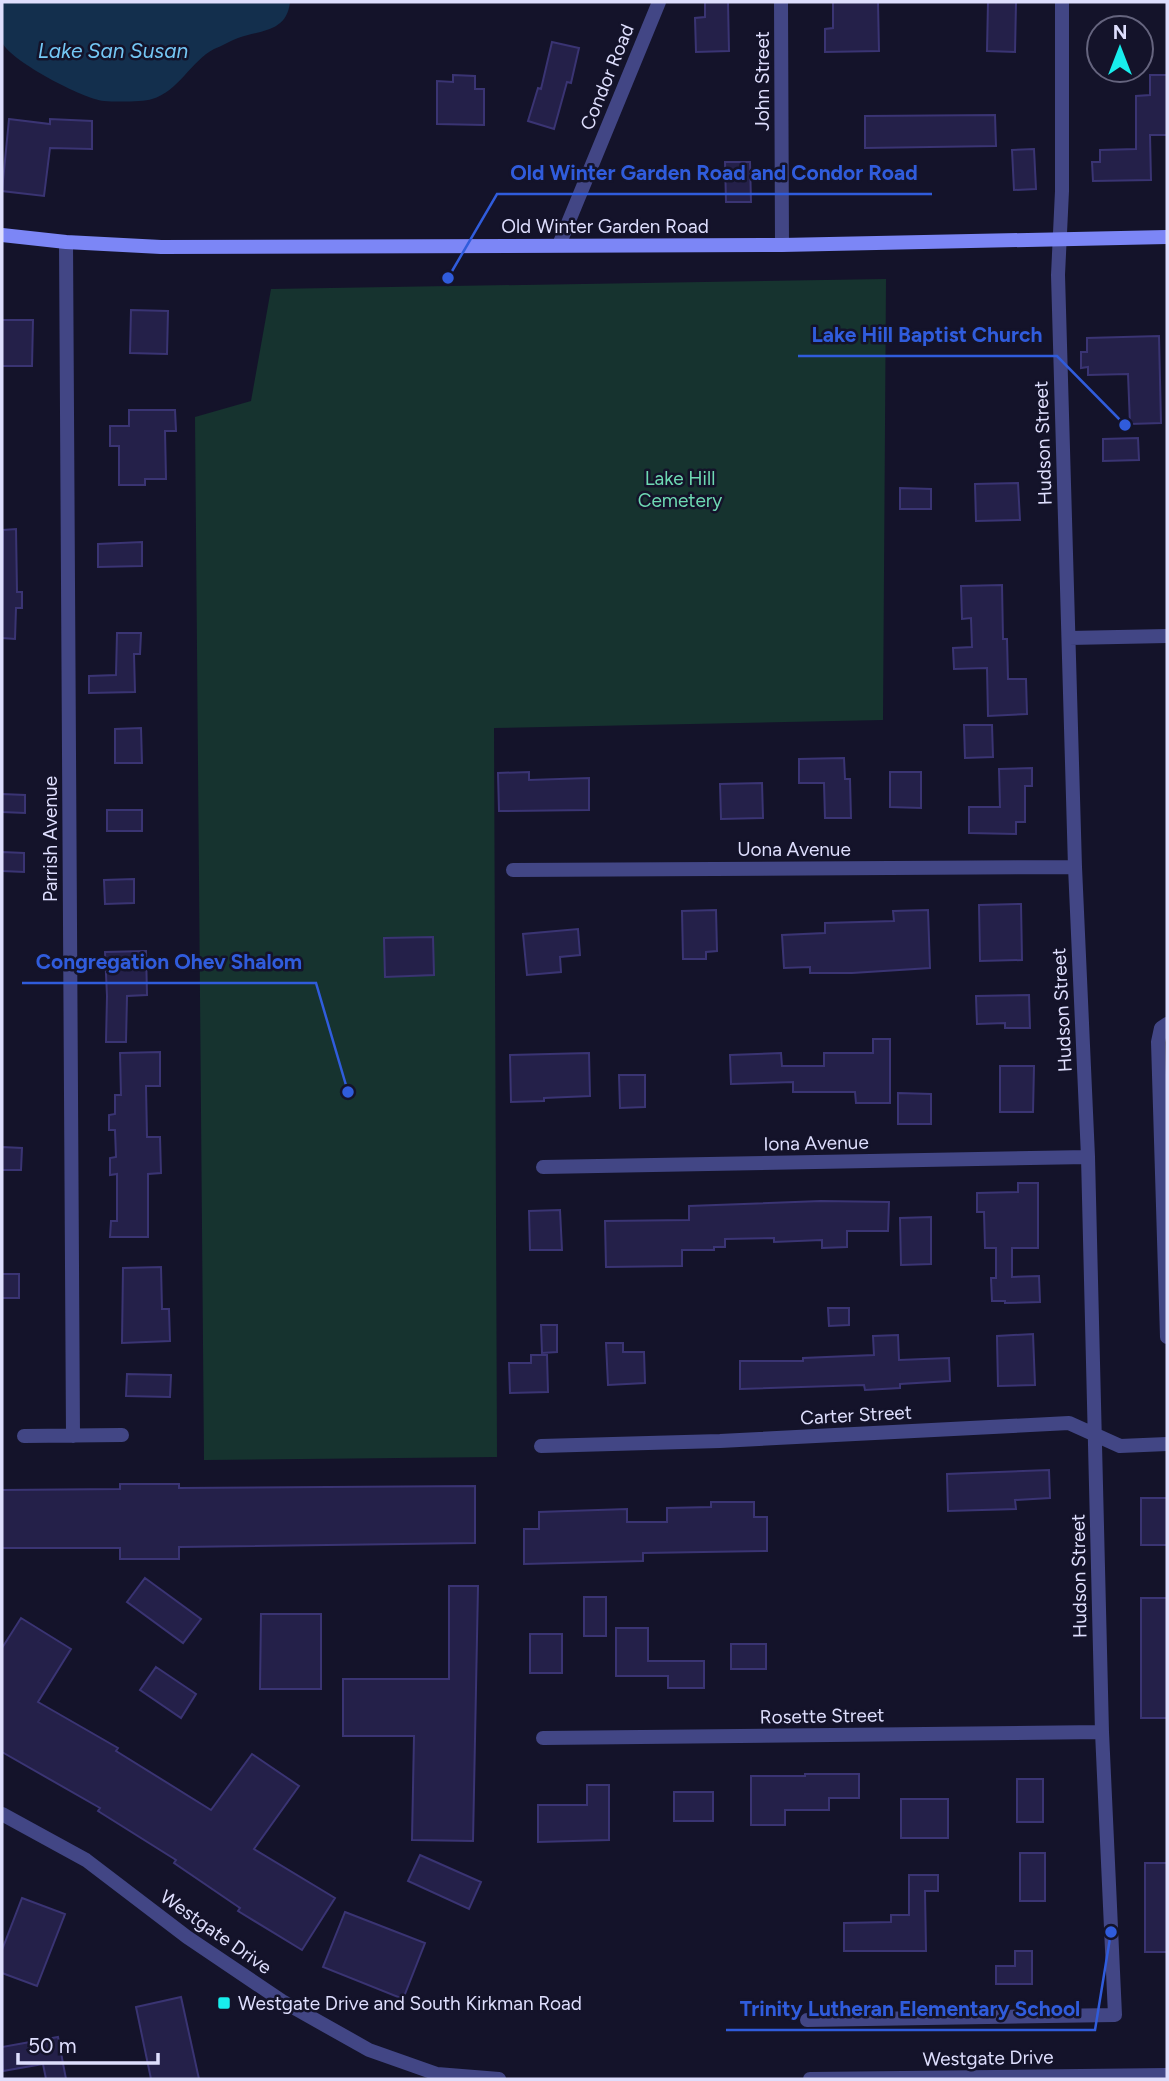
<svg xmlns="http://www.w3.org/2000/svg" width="1169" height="2081" font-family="Figtree,sans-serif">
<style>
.green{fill:#16332f}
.water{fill:#132f4d}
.building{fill:#242049;stroke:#3a3473;stroke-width:2}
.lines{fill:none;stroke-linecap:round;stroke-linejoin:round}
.minor{stroke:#424685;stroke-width:14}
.tertiary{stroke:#424685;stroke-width:14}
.secondary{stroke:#7c86f6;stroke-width:14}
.poi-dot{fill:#18eeed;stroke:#14132a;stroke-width:2.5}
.labels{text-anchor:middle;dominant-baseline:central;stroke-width:5;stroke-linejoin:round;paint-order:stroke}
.street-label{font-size:19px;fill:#dedefd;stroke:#14132a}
.park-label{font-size:19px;fill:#6ed9b3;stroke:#14132a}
.poi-label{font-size:19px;fill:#dedefd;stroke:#14132a;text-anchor:start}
.water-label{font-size:21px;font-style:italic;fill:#74c7f5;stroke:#14132a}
.leader{fill:none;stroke:#305cdc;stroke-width:2.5}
.callout-dot{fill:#305cdc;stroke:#14132a;stroke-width:2.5}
.callout-label{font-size:21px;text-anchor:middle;font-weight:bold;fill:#305cdc;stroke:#14132a;stroke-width:5;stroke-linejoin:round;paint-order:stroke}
</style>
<rect width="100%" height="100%" fill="#14132a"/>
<path class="green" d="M886,279L883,720L494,728L497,1457L204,1460L195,417L251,401L271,289Z"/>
<path class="water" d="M2,2H290C287,32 261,30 238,38C230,41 222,46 214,49C191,61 178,92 152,99C143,102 115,102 104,101C83,99 13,62 3,44C0,34 2,14 2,2Z"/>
<path class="building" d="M705,2H728L729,51L696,52L695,18L705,17Z
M833,2H878L879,51L825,52V29L833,28Z
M988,2H1016L1015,52L987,51Z
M552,42L579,48L571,83L567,82L554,129L528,121L538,88L541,89Z
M453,75L475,76V89H484V125L437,124V81L453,82Z
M1150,75H1167V135H1150L1151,180L1093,181L1092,162H1100V150L1136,149V96L1150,95Z
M995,115L996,146L865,148V116Z
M9,119L50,124V119L92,121V149L50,148L44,196L2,191Z
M1034,149L1036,189L1014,190L1012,150Z
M725,162H750L751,202H726Z
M131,310L168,311L167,354L130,353Z
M2,320H33L32,366H2Z
M1159,336L1161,423L1130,424L1128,374L1088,375V367L1081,368V352H1087V338Z
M129,410H175L176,431H165L166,479H145V485H119V446H110V426H129Z
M1138,438L1139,460L1103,461V439Z
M1018,483L1020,520L976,521L975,484Z
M900,488L931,489V509H900Z
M16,529L17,592H22V608H16L15,639L2,638L3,530Z
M142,542V566L98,567V544Z
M1002,585L1003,639H1007L1008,679H1026L1027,714L988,716L987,668L954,669L953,648L972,647L971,618L962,619L961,586Z
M117,633H141L140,654H134L135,692L89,693V676L116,675Z
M964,725H992L993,757L965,758Z
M141,728L142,763H115V729Z
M844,758L845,779H850L851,818H825L824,783H799V759Z
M1032,768V786H1025V822H1016V834L969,833V807H1000L999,769Z
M529,772V780L589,778V810L499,811L498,773Z
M890,772H921V808L890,807Z
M762,783L763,818L721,819L720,784Z
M2,794L25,795V813L2,812Z
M107,810H142V831H107Z
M2,852L24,853V872L2,871Z
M134,879V903L105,904L104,880Z
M1021,904L1022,960L980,961L979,905Z
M716,910L717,951L706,952V959H683L682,911Z
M928,910L930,968L852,973H810V967L784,968L782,935L825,933V923L894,921L893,911Z
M578,929L580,955L560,957L561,972L527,975L523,934Z
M433,937L434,975L385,977L384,938Z
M146,951L147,995L127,996L126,1042H106L107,996L105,952Z
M1029,995L1030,1028H1005V1023L977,1024L976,996Z
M873,1039H890V1103H856L855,1092H793V1082L731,1084L730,1055L781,1053L782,1066H824V1053H873Z
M160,1052V1086H146L147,1137H160L161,1173L148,1174V1237H110L111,1221H117V1174L110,1175V1158L116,1157L115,1130H109V1115L115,1114V1095H121L120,1053Z
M589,1053L590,1096L544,1098V1101L511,1102L510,1055Z
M1000,1066H1034L1033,1112H1000Z
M619,1075H645V1107L620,1108Z
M898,1093L931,1094V1124H898Z
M2,1147L22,1148L21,1170H2Z
M1018,1183H1038V1248H1012V1277L1039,1276L1040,1302L1005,1303V1301H992L991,1278H996V1248H985L984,1212H977V1193L1018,1192Z
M821,1201L889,1202L888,1231H847V1247L822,1248V1240L774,1242V1238L725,1239V1247H714V1250H682V1266L606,1267L605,1221L689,1220V1206Z
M560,1210L562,1250H530L529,1211Z
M931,1217V1264L901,1265L900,1218Z
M161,1267L162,1309H169L170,1341L122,1343L123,1268Z
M2,1274H19V1298H2Z
M828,1308H849V1325L829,1326Z
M541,1325H557V1352L542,1353Z
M1033,1334L1035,1385L998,1386L997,1336Z
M898,1335L899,1360L949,1358L950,1381L900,1384V1388L865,1390L864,1385L740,1389V1361H803V1358L874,1355L873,1336Z
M606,1343H623V1352H644L645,1383L608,1385Z
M531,1355H547L548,1392L510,1393L509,1363H531Z
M127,1374L171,1375L170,1397L126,1396Z
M1049,1470L1050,1498L1015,1500L1016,1509L948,1511L947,1474Z
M120,1484H179V1488L475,1486V1543L179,1547V1559H120V1548H2V1490L120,1489Z
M1141,1498H1167V1545H1141Z
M711,1502H754V1517H767V1551L643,1553V1561L524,1564V1529H539V1512L627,1509V1522H667V1508L711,1507Z
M145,1578L201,1619L183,1643L127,1602Z
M449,1586H478L473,1841L412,1840L414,1736H343V1679H449Z
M584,1597H606V1636H584Z
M1141,1598H1167V1718H1141Z
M261,1614H321V1689H260Z
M21,1618L71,1649L38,1702L118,1748L116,1751L211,1810L252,1754L299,1786L254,1849L335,1898L302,1950L238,1911L240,1908L174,1863L176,1860L98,1811L100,1808L2,1752V1648Z
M616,1628H648V1661H704V1688H668V1676H616Z
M530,1634H562V1673H530Z
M731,1644H766V1669H731Z
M156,1667L196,1694L181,1718L140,1690Z
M805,1774H859V1798H829V1810H785V1825H751V1776H805Z
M1017,1779H1043V1822H1017Z
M587,1785H609V1840L538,1842V1805H587Z
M674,1792H713V1821H674Z
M901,1799H948V1838H901Z
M1020,1853H1045V1901H1020Z
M420,1855L481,1882L469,1909L408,1881Z
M1145,1863H1167V1952H1145Z
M909,1875H938V1891H925L926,1951H844V1923L891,1922V1915H909Z
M22,1898L65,1914L37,1986L2,1973V1950Z
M345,1912L425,1943L403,1999L323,1967Z
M1015,1951H1032V1984H996V1966H1015Z
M181,1997L199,2079H151L136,2007Z
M58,2037L66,2079H46L43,2064L3,2071L2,2047Z"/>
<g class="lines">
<path class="minor" d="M781,2L782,245
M66,242L73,1436
M559,245L659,2
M1069,638L1167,636
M513,870L1075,867
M1167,1024L1161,1028L1158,1042L1167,1337
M543,1167L1088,1157
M24,1436L122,1435
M541,1446L720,1441L1069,1423L1120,1446L1167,1444
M543,1738L1102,1732
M807,2020L1115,2015L1102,1732L1088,1157L1075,867L1058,275L1062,191V2"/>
<path class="tertiary" d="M2,1814L86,1860L187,1937L282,2001L369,2050L437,2074L499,2079
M810,2079L1167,2075"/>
<path class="secondary" d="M2,235L66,242L161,247L782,245L1167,237"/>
</g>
<rect class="poi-dot" x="217" y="1996" width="14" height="14" rx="3.5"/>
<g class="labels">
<g class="street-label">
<text transform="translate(607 77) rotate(-68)">Condor Road</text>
<text transform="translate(762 81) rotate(-90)">John Street</text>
<text x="605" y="226">Old Winter Garden Road</text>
<text transform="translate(1043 443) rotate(-92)">Hudson Street</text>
<text transform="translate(50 839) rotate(-90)">Parrish Avenue</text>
<text x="794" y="849">Uona Avenue</text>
<text transform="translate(1062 1010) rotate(-93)">Hudson Street</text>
<text transform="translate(816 1143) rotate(-1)">Iona Avenue</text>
<text transform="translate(856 1415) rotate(-3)">Carter Street</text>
<text transform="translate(1079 1576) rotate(-91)">Hudson Street</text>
<text transform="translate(822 1716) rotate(-1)">Rosette Street</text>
<text transform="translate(216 1932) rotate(35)">Westgate Drive</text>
<text transform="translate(988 2058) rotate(-1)">Westgate Drive</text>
</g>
<g class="park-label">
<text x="680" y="478">Lake Hill<tspan x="680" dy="22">Cemetery</tspan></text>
</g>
<g class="poi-label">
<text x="238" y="2003">Westgate Drive and South Kirkman Road</text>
</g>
<g class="water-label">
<text x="113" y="50">Lake San Susan</text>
</g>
</g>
<path class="leader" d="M448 278L497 194H932M1125 425L1057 356H798M348 1092L316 983H22M1111 1932L1095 2030H726"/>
<g class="callout-dot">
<circle cx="448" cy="278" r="7"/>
<circle cx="1125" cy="425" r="7"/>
<circle cx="348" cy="1092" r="7"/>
<circle cx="1111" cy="1932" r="7"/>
</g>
<g class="callout-label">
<text x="714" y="180">Old Winter Garden Road and Condor Road</text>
<text x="927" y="342">Lake Hill Baptist Church</text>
<text x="169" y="969">Congregation Ohev Shalom</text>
<text x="910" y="2016">Trinity Lutheran Elementary School</text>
</g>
<rect width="1169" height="2081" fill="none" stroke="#dedefd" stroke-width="7"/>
<g transform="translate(1120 49)"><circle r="33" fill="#14132a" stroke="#65647e" stroke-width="2"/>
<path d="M0-5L12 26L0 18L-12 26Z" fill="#18eeed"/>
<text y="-10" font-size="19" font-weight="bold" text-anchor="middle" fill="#dedefd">N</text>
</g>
<path d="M18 2053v10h140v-10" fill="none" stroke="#dedefd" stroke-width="3.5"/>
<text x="28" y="2053" font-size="21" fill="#dedefd" stroke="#14132a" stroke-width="5" paint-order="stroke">50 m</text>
</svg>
